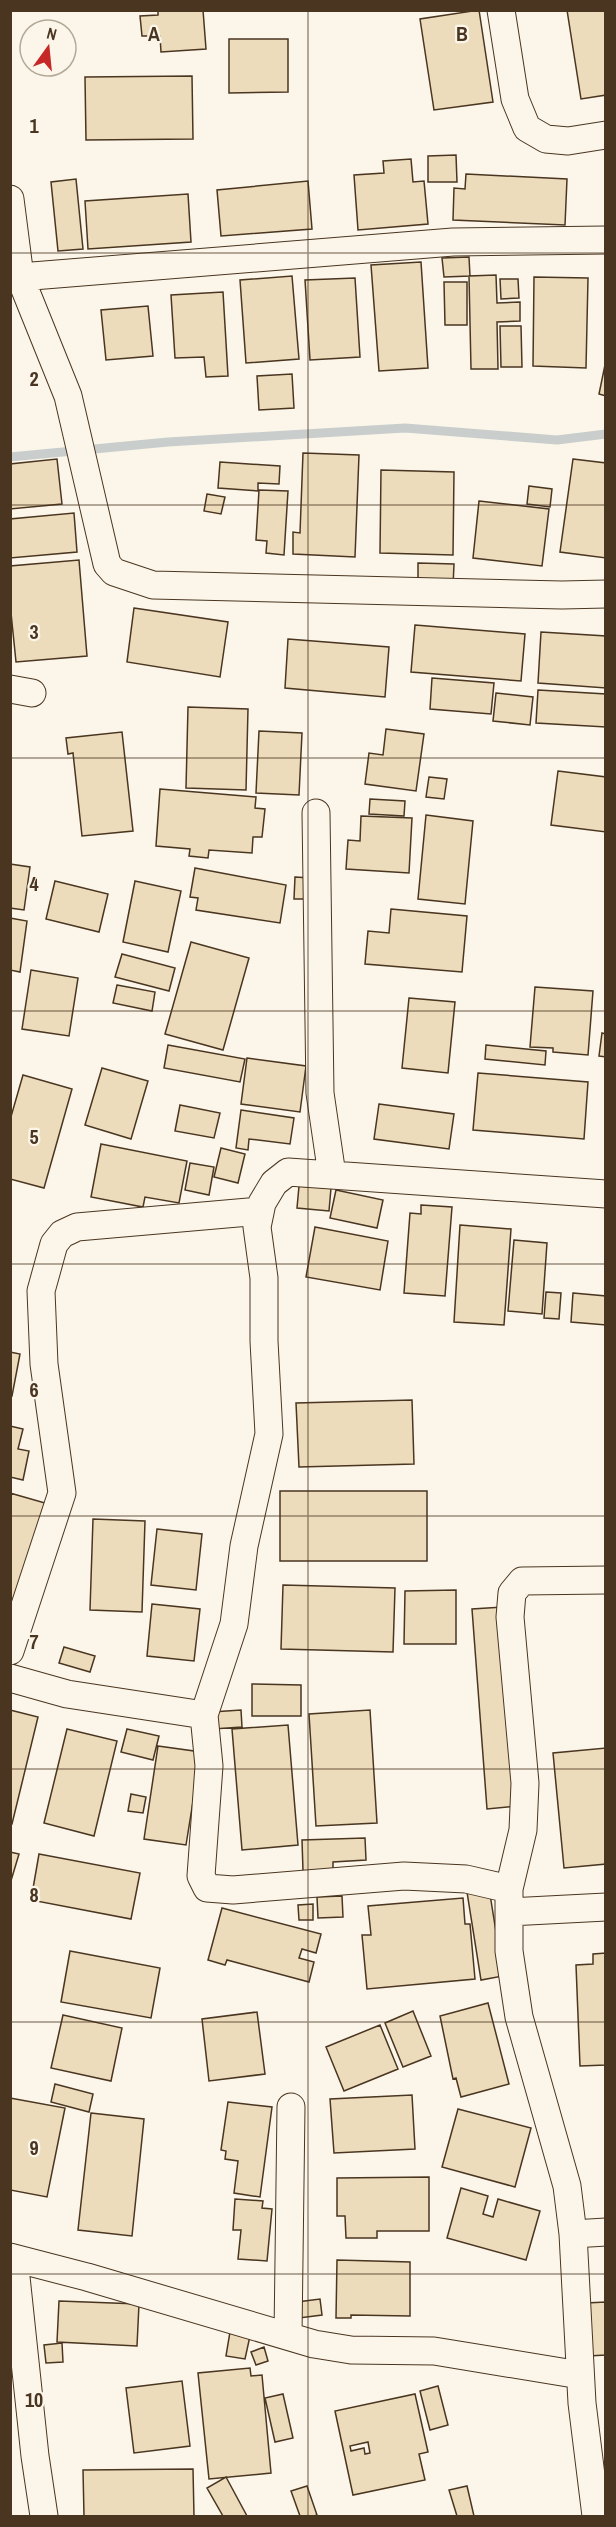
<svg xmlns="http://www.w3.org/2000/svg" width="616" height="2527" font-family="'Archivo Narrow',sans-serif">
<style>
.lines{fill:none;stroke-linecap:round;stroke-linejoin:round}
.stream{stroke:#c9cecd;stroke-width:9}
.building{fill:#ecdcbc;stroke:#4a3520;stroke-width:1.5;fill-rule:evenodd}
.street-casing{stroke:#4a3520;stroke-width:29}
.street{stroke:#fbf6e9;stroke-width:27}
.grid{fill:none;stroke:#4a3520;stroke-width:1.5;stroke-opacity:0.55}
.grid-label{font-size:20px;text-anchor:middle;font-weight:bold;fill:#4a3520;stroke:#fbf6e9;stroke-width:4.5;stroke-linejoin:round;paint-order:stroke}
</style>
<rect width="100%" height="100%" fill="#fbf6e9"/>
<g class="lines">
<path class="stream" d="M10,457L168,442L405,428L557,440L606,434"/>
</g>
<path class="building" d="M158,10H203L206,49L161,52L160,36H142L140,16L158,15Z
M479,10L493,102L434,110L420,19Z
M567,10H606V95L581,99Z
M229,39H288V92L229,93Z
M192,76L193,139L86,140L85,77Z
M456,155L457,182H428V156Z
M411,159L413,182L424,181L428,224L358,230L354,175L384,173L383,161Z
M466,174L567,179L565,225L453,220L454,188L465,189Z
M76,179L83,249L58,251L51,182Z
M308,181L312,229L221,236L217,190Z
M188,194L191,242L88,249L85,201Z
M469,257L470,276L444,277L442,258Z
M421,262L428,368L379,371L371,265Z
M496,275L497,303L520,302V321L497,322L498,369H471L469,276Z
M292,276L299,359L246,363L240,280Z
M534,277L588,278L586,368L533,366Z
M355,278L360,357L310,360L305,280Z
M500,279H518L519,298L501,299Z
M444,282H467V325H445Z
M223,292L228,376L206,377L204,357L175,358L171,295Z
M148,306L153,356L106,360L101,310Z
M500,326H521L522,367H501Z
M606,360V396L599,394Z
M292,374L294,408L259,410L257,376Z
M303,453L359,455L355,557L293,554V532L300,533Z
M57,459L62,504L10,509V464Z
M573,459L606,463V558L560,552Z
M220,462L280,466L279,484L258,483V491L218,488Z
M381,470L454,472L453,555L380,553Z
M529,486L552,489L550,507L527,504Z
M259,490L288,491L284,555L266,553L267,541L256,540Z
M207,494L225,497L221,514L204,511Z
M479,501L549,509L542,566L473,558Z
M74,513L77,552L10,558V519Z
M79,560L87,656L16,662L10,603V566Z
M418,563L454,564L453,587L418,585Z
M134,608L228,622L220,677L127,662Z
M415,625L525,634L521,681L411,672Z
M541,632L606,636V688L538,683Z
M288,639L389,647L385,697L285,688Z
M432,678L494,683L491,714L430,709Z
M538,690L606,694V727L536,723Z
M496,693L533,697L530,725L493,721Z
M188,707L248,709L246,790L186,788Z
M386,729L424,734L416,791L365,784L369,753L383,755Z
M259,731L302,733L299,795L256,793Z
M122,732L133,831L82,836L73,753L68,754L66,738Z
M558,771L606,777V832L551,825Z
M429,777L447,779L444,799L426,797Z
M160,789L256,797L255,808L265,809L262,837H253L252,853L209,850L208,858L189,856L190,849L156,846Z
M370,799L405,801L404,816L369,814Z
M426,815L473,821L465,904L418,899Z
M361,816L412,818L409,873L346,869L348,840L360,841Z
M10,864L30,867L24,910L10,908Z
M195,868L286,885L280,923L196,910L198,898L190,897Z
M295,877L310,878L309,899H294Z
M55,881L108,894L99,932L46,919Z
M135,881L181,891L168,952L123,942Z
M391,909L467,916L462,972L365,964L368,931L389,933Z
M10,918L27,921L20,972L10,970Z
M191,942L249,958L223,1050L165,1034Z
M122,954L175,968L169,991L115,977Z
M31,970L78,978L69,1036L22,1029Z
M117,985L155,992L152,1011L113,1003Z
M535,987L593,991L588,1055L553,1052V1048L530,1047Z
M409,998L455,1002L448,1073L402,1068Z
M602,1033L606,1034V1057L599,1056Z
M168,1045L245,1059L240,1082L164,1068Z
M486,1045L546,1051L545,1065L485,1059Z
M247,1058L306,1066L300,1112L241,1104Z
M102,1068L148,1081L131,1139L85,1125Z
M478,1073L588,1082L584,1139L473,1130Z
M23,1075L72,1089L44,1188L10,1179V1120Z
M379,1104L454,1114L449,1149L374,1139Z
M180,1105L220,1113L214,1138L175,1131Z
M241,1110L294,1118L290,1144L249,1139L248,1150L236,1148Z
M101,1144L187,1161L179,1203L145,1197L143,1207L91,1197Z
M221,1148L245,1154L238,1183L214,1177Z
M190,1163L214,1167L209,1195L185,1190Z
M299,1186L331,1188L329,1211L297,1208Z
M336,1190L383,1200L377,1228L330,1218Z
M421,1205L452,1207L445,1296L404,1293L410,1213L421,1214Z
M460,1225L511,1229L504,1325L454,1322Z
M315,1227L388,1241L380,1290L306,1277Z
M514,1240L547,1243L542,1314L508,1311Z
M546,1292L561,1293L559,1319L544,1318Z
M573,1293L606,1296V1325L571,1322Z
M10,1352L20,1354L12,1396L10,1395Z
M412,1400L414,1464L299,1467L296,1403Z
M10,1426L23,1429L18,1449L29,1451L23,1480L10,1477Z
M280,1491H427V1561H280Z
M10,1493L45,1503L17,1600L10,1598Z
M93,1519L145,1521L142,1612L90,1610Z
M157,1529L202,1534L196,1590L151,1585Z
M283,1585L395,1588L393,1652L281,1649Z
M456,1590V1644H404L405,1591Z
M152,1604L200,1609L194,1661L147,1656Z
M503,1607L518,1806L487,1809L472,1609Z
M64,1647L95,1656L90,1672L59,1663Z
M252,1684L301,1685V1716H252Z
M10,1710L38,1717L12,1824H10Z
M241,1710L242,1727L213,1729L212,1712Z
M370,1710L377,1823L316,1826L309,1714Z
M288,1725L298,1845L242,1850L232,1729Z
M67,1729L117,1741L94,1836L44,1823Z
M127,1729L159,1736L153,1760L121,1752Z
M158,1746L201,1752L186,1845L144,1839Z
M606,1748V1864L564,1868L553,1753Z
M131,1794L146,1797L143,1813L128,1811Z
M365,1838L366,1860L333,1862V1870L303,1871L302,1840Z
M10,1852L19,1854L10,1884Z
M39,1854L140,1873L131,1919L31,1900Z
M489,1888L503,1976L481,1980L467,1892Z
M342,1896L343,1917L318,1918L317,1897Z
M463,1898L465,1924H470L475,1979L367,1989L362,1935H371L368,1906Z
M313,1904V1920H299L298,1905Z
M222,1908L321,1934L316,1953L302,1949L299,1958L314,1962L309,1982L227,1960L225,1965L208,1960Z
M70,1951L160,1968L151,2018L61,2002Z
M606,1953V2065L580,2066L576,1965L593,1964V1954Z
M488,2003L509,2084L461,2097L456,2078L453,2079L440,2016Z
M413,2011L431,2056L403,2067L385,2023Z
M257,2012L265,2074L209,2081L202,2019Z
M63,2015L122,2028L111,2081L51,2068Z
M380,2025L398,2069L344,2091L326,2047Z
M55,2084L93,2094L89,2112L51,2102Z
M412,2095L415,2149L334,2153L330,2099Z
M10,2098L65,2108L47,2197L10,2190Z
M228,2102L272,2107L260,2197L234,2193L238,2161L225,2159L226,2151L221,2150Z
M458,2109L531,2128L515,2187L442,2167Z
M91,2113L144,2119L132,2236L78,2230Z
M429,2177V2231H377V2238H346L345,2216H337V2178Z
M461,2188L488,2196L483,2214L493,2217L498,2199L540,2211L526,2260L447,2238Z
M235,2199L263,2201L262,2208L272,2209L267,2261L238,2259L241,2230H233Z
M337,2260L410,2262V2316L351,2315V2318H336Z
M320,2299L322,2315L299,2318L297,2302Z
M59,2301L139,2304L137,2346L57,2342Z
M606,2302V2355L588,2356L586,2303Z
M230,2332L250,2336L245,2359L226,2356Z
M62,2343L63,2362L46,2363L44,2345Z
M264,2347L268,2361L256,2365L251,2352Z
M250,2368L251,2376L262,2375L271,2473L209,2479L198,2373Z
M182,2381L190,2446L134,2453L126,2388Z
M438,2386L448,2425L430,2430L420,2391Z
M283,2394L293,2438L275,2442L265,2398Z
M415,2394L428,2452L419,2454L425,2480L353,2495L335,2411ZM368,2442L370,2453L365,2454L364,2448L351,2451L350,2446Z
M193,2469L194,2516H84L83,2470Z
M226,2477L247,2516H223L207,2488Z
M307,2486L317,2515L314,2516H300L291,2491Z
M467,2486L474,2516H457L449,2490Z"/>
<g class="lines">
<defs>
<path id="street" d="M501,10L515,99L527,128L546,139L568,141L606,135
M10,199L20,277L68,396L107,564L114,572L153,585L562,595L606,594
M20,277L453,242L606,240
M10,689L32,693
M316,813L320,1093L332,1175
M10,1651L62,1493L44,1364L41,1291L54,1244L62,1234L77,1227L260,1211
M10,1678L67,1694L204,1715
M509,1889L466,1879L404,1876L233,1890L207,1888L201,1876L209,1766L204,1715L234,1624L244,1546L269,1434L264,1341V1278L257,1227L262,1203L274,1183L288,1172L606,1194
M509,1912L606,1907
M573,2234L606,2232
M10,2257L87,2277L314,2344L351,2350L434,2351L580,2375
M14,2258L35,2456L44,2516
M288,2335L291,2107
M596,2516L582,2403L573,2234L567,2186L519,2017L509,1951V1889L523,1830L525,1783L510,1617L512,1593L522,1581L606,1580"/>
</defs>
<use href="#street" class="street-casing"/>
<use href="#street" class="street"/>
</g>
<path class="grid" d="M308,10V2516M10,253H606M10,505H606M10,758H606M10,1011H606M10,1264H606M10,1516H606M10,1769H606M10,2022H606M10,2274H606"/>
<g class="grid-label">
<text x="154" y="41">A</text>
<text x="462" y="41">B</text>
<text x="34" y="133">1</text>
<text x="34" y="386">2</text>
<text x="34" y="639">3</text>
<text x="34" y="891">4</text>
<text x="34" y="1144">5</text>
<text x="34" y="1397">6</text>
<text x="34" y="1649">7</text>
<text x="34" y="1902">8</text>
<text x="34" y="2155">9</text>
<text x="34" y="2407">10</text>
</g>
<rect width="616" height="2527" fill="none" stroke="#4a3520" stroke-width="24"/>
<g transform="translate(48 48) rotate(15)"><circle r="28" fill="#fbf6e9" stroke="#b4a999" stroke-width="1.5"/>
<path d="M0-4.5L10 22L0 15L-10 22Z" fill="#c62828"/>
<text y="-9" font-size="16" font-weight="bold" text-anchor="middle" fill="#4a3520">N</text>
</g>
</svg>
